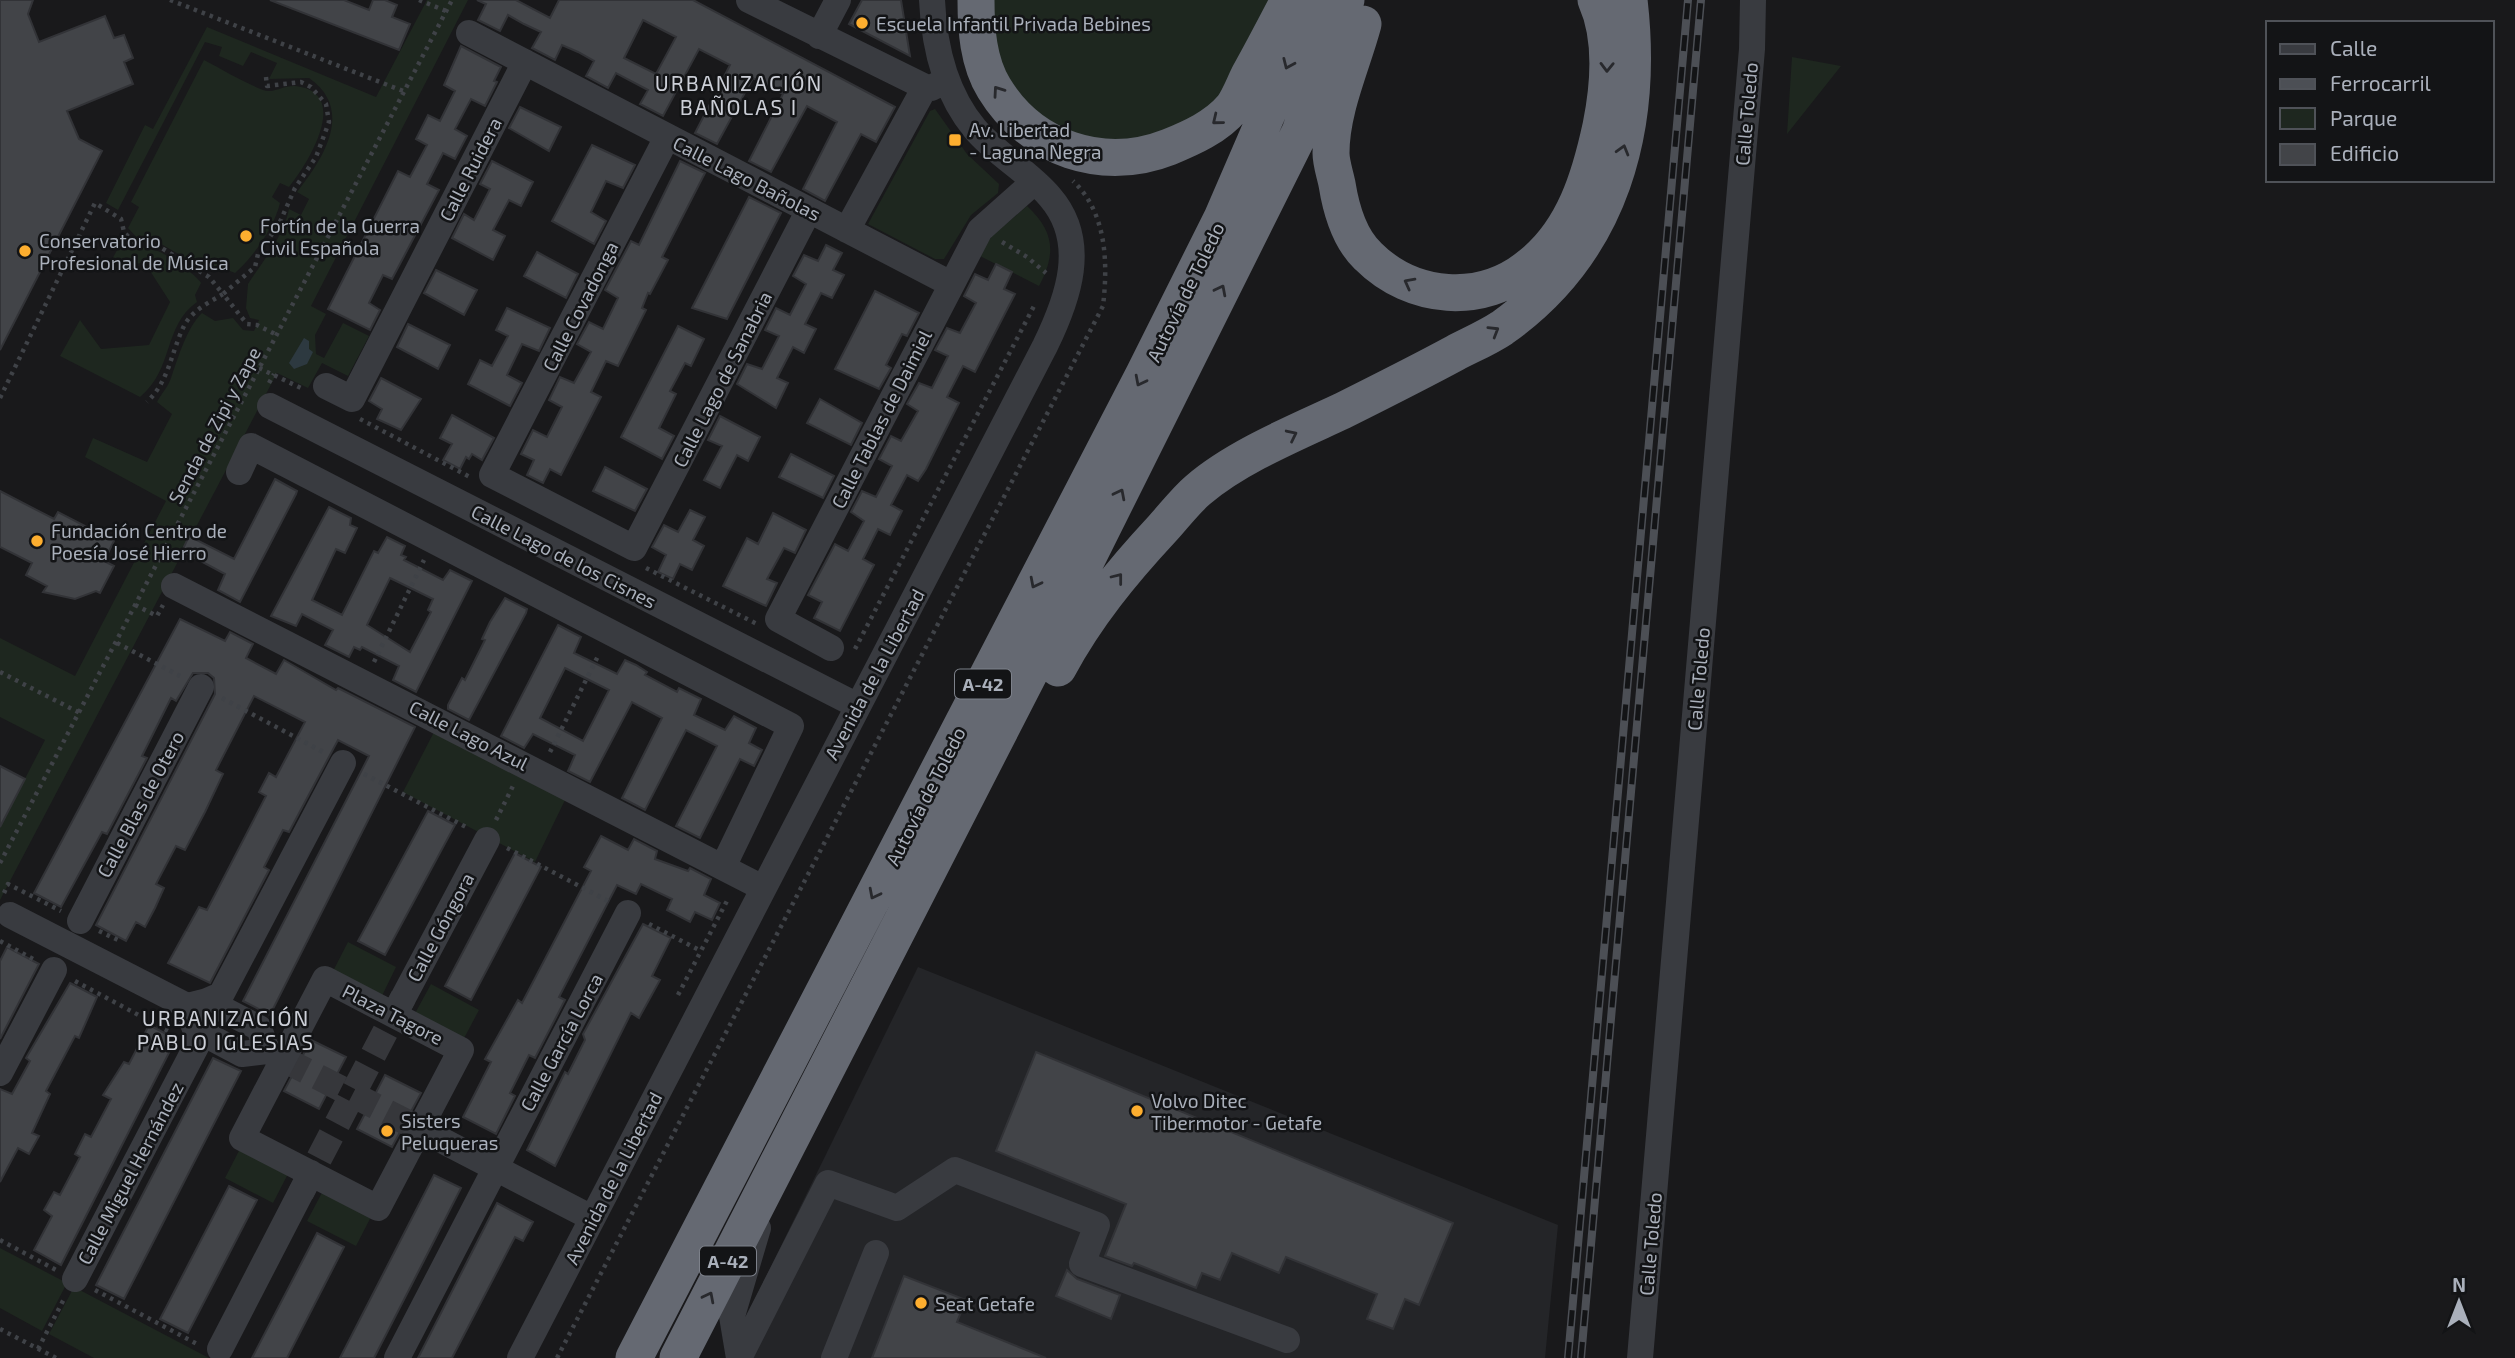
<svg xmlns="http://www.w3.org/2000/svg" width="2515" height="1358" font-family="'Exo 2',sans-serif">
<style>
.built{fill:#242528}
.green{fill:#1e271f}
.water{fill:#2d3940}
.building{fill:#424448;stroke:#323337;stroke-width:2;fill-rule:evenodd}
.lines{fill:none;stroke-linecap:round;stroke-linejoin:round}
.minor-tunnel{stroke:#36373b;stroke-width:26;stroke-dasharray:26 13;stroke-linecap:butt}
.path{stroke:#3f4247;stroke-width:4.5;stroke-dasharray:3.5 5;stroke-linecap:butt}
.minor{stroke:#393b40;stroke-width:26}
.highway{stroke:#656972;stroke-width:37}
.rail-casing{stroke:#4c4f55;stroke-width:8}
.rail{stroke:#131416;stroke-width:5;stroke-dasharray:16;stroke-linecap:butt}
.oneway{stroke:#28292d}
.poi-dot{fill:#fdae2f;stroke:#131416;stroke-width:2.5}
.labels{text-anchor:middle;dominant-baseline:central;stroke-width:5;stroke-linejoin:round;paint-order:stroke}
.shield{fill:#131416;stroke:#7d818a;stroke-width:2}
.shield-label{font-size:18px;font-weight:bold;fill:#aab0bb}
.poi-label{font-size:19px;fill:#aab0bb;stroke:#131416;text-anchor:start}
.street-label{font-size:19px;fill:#aab0bb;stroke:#131416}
.neighbourhood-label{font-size:21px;letter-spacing:2px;fill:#cccfd7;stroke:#131416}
</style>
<rect width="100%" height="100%" fill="#19191b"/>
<path class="built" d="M918,967L1558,1225L1545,1358H726Z"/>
<path class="green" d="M427,0H468L311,306L326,314L315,335L316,354L324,358L343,323L369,336L348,376L322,363L308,388L277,373L0,900V827L45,740L0,717V638L75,676L166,501L85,457L93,438L147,462L172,414L157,402C161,394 168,387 171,378C178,358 187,327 202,313L215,321L233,318L243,330L254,331L259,320L250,318L246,308L248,284C262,262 284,236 289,209L301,215L309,199L297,192C323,159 355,110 309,78L269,79L277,63L251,52L243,66L219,56L222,47L205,42L118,210L106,203L145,125L153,129L207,27L376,97Z
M988,0H1270L1228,90L1173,136L1092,143L1036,118L1000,68Z
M1792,57L1841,66L1787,134Z
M204,60C223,70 243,82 263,90C273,94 284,85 295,86C353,92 307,165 289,187L280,183L272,197L280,203C274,228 254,256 235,273L225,269L206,270L156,241L139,240L128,228L139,207L131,202Z
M935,109L967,154L999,184L998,193L971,215L944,259H935L868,224L930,111Z
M1027,206C1055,232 1056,254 1039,286L978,255L992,236Z
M123,239C134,247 142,247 155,250C164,252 198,276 201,283L195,295L197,302C163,326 174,369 140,397L60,356L80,320L101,349L149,345L170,302L145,263L109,265Z
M434,732L565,800L535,862L403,792Z
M348,942L396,967L379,1002L330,977Z
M431,984L479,1010L461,1044L412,1019Z
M243,1143L291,1168L273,1203L225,1178Z
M325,1187L374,1211L356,1246L307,1221Z
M0,1248L67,1283L42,1331L0,1308Z
M74,1287L209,1358H94L49,1334Z"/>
<path class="water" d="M304,338L309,341V349L313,352L307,364L294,369L289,363Z"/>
<path class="building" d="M0,0H33L28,14L39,42L105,16L114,38L124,35L133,58L124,62L133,84L67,111L79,139L102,151L0,350Z
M270,0H344L369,10L373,0H385L397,5L392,17L410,24L399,50Z
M477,0H516L550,18L559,0H693L895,107L876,142L861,134L825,201L803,189L837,122L807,106L771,172L749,161L783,94L753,78L717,144L695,133L730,65L699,49L663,116L640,104L648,90L616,73L608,88L586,76L594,61L578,52L562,45L555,60L532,48L541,32L524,24L508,15L500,31L478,20L486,4ZM643,20L676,37L656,74L624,58Z
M862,0H901L910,56L849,24Z
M461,46L501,67L494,81L497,82L485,106L471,99L455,129L467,136L455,159L443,153L427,184L439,190L392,279L383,275L369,303L380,310L370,330L328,309L398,171L410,177L427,145L416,139L428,115L440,121L455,91L444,85Z
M520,107L561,127L549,151L509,128Z
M592,145L635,165L623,188L606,181L591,212L606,221L594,244L552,221Z
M492,161L533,182L521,206L509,200L493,230L505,236L493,260L452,238L464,214L474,220L490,189L480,184Z
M680,161L705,173L662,257L668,260L650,294L648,293L642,308L646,310L618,366L606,361L591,392L601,397L561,475L550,469L543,483L527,475L534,460L521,454L533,430L547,437L562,407L549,400L560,377L574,383L591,352L577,344L589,322L603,329L618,298L605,290L631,241L639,245Z
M749,197L781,213L727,319L692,308Z
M826,245L842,253L833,270L844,275L832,298L821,293L805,324L816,329L804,353L793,347L777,378L788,383L776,408L737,384L747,364L762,369L779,336L765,330L776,308L790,315L806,284L793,276L804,255L818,261Z
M537,252L578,274L566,298L524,276Z
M996,264L1012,272L1004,289L1015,294L975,372L963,366L947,397L959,403L926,469L918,481L907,475L891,505L902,511L890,535L878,529L863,559L874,565L840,631L814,618L822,602L808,595L835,544L848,551L864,521L851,512L862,491L876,497L892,466L879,459L891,436L901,441L918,411L907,404L919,383L932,388L948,356L935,350L947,328L960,333L976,303L964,296L975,274L988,280Z
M436,270L477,290L464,315L424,293Z
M875,291L919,313L907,336L902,334L886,365L891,368L879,389L835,369Z
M507,308L550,328L539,351L522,344L507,375L522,383L510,406L468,384L480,360L492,366L508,336L496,330Z
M408,324L450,345L438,369L397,347Z
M678,326L704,339L691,366L685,363L670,391L676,394L659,428L674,436L662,459L621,437Z
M381,378L421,399L401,430L377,419L382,409L369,401Z
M820,399L862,423L851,445L807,423Z
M452,415L494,438L482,460L472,454L469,459L466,457L460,469L443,460L452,444L440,438Z
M720,416L760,437L748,461L737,455L720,488L704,480L722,446L708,440Z
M791,454L834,476L823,498L779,477Z
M605,467L647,489L635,511L593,491Z
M275,479L297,491L296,494L240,602L218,590L225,574L182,551L189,536L234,559Z
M0,491L54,519L58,512L114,541L104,561L114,566L100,593L96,591L75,599L43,592L47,586L26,575L32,563L0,547Z
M329,507L351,518L350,525L357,528L345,553L336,549L312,600L342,615L374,551L378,553L387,537L405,546L401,555L406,557L404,560L443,580L450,570L472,581L416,692L393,680L399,666L362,647L360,650L354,647L349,657L325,645L333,630L302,614L296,626L271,616ZM390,578L433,599L428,610L431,612L410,652L367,625Z
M690,510L705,517L693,540L704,546L692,570L680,564L673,579L658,572L666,555L652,547L664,525L678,532Z
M773,513L806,530L795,553L784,548L767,579L777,583L766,606L723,586L747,538L758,544Z
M505,598L527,609L526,613L469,720L448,709V705L462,678L465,680L485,640L482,639L490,622Z
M180,619L225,641L230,632L253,644L246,658L276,674L284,660L336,690L338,688L415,727L270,1015L243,1001L369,756L338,740L289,832L283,830L264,867L269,870L210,983L168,963L199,907L207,910L266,796L259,792L269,773L276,777L305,722L254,696L216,770L223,774L205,812L185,850L176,846L156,884L164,888L155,908L145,927L136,922L126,941L96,925L215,694L214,678L208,673H193L176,701L171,698L142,756L147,758L107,834L102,832L61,907L34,893Z
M558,625L581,637L574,653L617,674L625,660L636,665L647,672L645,675L677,692L679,688L701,699L694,715L725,730L734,716L756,728L749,743L762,750L754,766L740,759L700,838L676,826L717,746L686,730L645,810L622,798L662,718L632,702L590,782L568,771L575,755L533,734L524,748L501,736ZM565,668L609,690L583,741L540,718Z
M0,766L25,779L0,827Z
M428,811L455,825L385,955L358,941Z
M601,836L628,850L634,839L657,851L655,859L688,871L690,868L711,879L704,895L720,903L712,920L695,912L690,922L667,910L672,899L641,884L636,894L617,885L559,997L565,1000L535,1058L529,1055L510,1093L515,1096L496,1134L463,1117L491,1062L485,1059L518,1000L522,1003L591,871L584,867Z
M515,853L541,867L471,1000L445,986Z
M643,924L671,938L652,976L660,980L639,1018L631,1013L555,1166L527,1150L565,1072L568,1074L585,1040L583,1034Z
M7,947L39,964L0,1039V961Z
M70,983L97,997L79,1038L75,1036L46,1091L50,1094L32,1133L39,1136L29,1154L18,1148L0,1182V1089L12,1094L30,1061L26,1058Z
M149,1025L176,1039L61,1265L34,1250L52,1216L44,1210L54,1192L60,1195L80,1157L75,1154L85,1134L91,1137L111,1099L103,1095L124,1062L129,1064Z
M311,1040L346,1057L319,1109L284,1091Z
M1036,1052L1453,1223L1419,1305L1405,1299L1393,1329L1367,1319L1377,1294L1286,1257L1279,1273L1232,1253L1220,1280L1202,1273L1196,1288L1134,1263L1132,1266L1105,1256L1126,1204L996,1151Z
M213,1058L241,1071L124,1299L96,1285Z
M385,1075L421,1093L392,1147L357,1129Z
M434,1175L461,1188L432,1245L374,1358H340Z
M229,1186L257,1200L188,1333L160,1319Z
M497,1203L533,1222L523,1241L515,1237L452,1358H418Z
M317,1233L344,1247L287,1358H252Z
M1067,1270L1077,1279L1120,1295L1111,1319L1056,1296Z
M904,1276L966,1300L957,1322L1046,1358H872Z"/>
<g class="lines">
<path class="minor-tunnel" d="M283,1059L420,1129
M301,1193L405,994"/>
<path class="path" d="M170,0L403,91
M419,0L446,11
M266,77L267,86L301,82L311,87L326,104L329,122L316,157L295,188L279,224L258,254L255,267L223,294L247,324L257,325L277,335
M1002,242L1027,257L1046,273
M259,368L303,389
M269,383L274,374
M0,398L95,203L121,219L124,232L135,244H155L209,277L223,294C210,302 193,310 185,324C171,351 170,380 147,402
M360,419L470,477
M646,568L757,624
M135,605L157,616L163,605
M117,643L180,676
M855,649L1034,306
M374,662L424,560
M0,672L80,713
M222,698L323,752
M550,752L599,654
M364,774L468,828
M496,820L514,784
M507,848L608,901
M0,863L452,0
M4,893L8,884L61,911
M649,924L701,951
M99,931L120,941
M0,941L33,959
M75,981L172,1033
M678,995L729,897
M0,1240L56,1270
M95,1290L199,1345
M0,1329L56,1358
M38,1349L65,1297
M557,1358L1103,306C1108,263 1107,213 1073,181"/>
<path class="minor" d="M749,0L925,87L931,88L947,80
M469,33L951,284
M819,36L838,0
M667,137L492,475L634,548L809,210
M847,230L925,87
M326,386L352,399L525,62
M270,406L858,706
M239,472L251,446L791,726L723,867
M174,586L763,888
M831,648L778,619L980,230L1034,182
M10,915L187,1006L207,1001L259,1028L267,1051
M80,921L201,687
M325,979L461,1050L378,1208L242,1138Z
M207,1001L221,995L343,763
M394,1015L487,840
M192,1021L195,1029L242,1054L267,1051
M0,1073L54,970
M420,1129L592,1218
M75,1279L199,1041L195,1029
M220,1349L311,1173
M397,1358L628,913
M520,1358L1045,346C1068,299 1089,242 1050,197C1028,171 997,155 975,129C945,93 934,46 932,0
M739,1358L828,1183L897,1208L955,1170L1097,1225L1082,1264L1287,1340
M739,1358L732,1316L758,1228
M834,1358L876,1253
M1640,1358L1752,49L1753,0"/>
<path class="highway" d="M976,0C976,29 978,62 994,88C1031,149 1103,173 1169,147C1191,138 1216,127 1232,108C1239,99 1244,85 1249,75C1263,50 1276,25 1289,0
M1363,24C1352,65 1331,109 1331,153C1331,163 1335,174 1337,184C1341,209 1349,238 1368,256C1412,300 1482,306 1531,265C1574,231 1590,177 1601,126C1609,86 1613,38 1596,0
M1058,668C1086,616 1122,572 1162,529C1174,516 1185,501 1198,490C1236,457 1297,432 1342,411C1380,392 1418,373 1455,353C1470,345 1487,338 1502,328C1612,250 1644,128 1629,0
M634,1358L1144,374L1222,218L1302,33L1310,0
M678,1358L1050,633L1300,132L1346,0"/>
<defs>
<path id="rail" d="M1568,1358L1688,0
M1581,1358L1701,0"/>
</defs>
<use href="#rail" class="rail-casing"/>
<use href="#rail" class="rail"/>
</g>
<defs><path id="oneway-chevron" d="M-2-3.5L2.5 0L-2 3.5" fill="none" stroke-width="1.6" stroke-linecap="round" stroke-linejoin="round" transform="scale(1.75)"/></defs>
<g class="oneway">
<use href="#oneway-chevron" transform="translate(1288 64) rotate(114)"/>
<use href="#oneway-chevron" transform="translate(1607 67) rotate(91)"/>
<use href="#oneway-chevron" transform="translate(998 91) rotate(-125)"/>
<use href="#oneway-chevron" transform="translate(1217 120) rotate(141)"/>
<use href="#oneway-chevron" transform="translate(1623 150) rotate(-74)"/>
<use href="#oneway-chevron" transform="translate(1409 283) rotate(-152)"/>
<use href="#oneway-chevron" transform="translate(1221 290) rotate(-63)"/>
<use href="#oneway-chevron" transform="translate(1494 331) rotate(-31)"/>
<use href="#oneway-chevron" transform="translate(1140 381) rotate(117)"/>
<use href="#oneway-chevron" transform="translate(1292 435) rotate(-26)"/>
<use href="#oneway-chevron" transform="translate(1120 494) rotate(-63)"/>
<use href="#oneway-chevron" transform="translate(1118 578) rotate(-52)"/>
<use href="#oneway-chevron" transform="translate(1035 583) rotate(117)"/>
<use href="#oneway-chevron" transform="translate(874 894) rotate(117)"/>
<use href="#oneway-chevron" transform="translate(709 1297) rotate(-63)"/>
</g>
<g class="poi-dot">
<circle cx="862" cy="23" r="7"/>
<rect x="948" y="133" width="14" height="14" rx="3.5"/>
<circle cx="246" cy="236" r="7"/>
<circle cx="25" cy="251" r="7"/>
<circle cx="37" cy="541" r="7"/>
<circle cx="1137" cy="1111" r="7"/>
<circle cx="387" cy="1131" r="7"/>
<circle cx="921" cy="1303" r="7"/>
</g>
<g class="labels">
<g class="shield">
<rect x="955" y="669.5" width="56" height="29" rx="5"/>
<rect x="700" y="1246.5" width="56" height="29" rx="5"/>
</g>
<g class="shield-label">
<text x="983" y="684">A-42</text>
<text x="728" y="1261">A-42</text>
</g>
<g class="poi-label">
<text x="876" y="23">Escuela Infantil Privada Bebines</text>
<text x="969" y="129">Av. Libertad<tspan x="969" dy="22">- Laguna Negra</tspan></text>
<text x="260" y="225">Fortín de la Guerra<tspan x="260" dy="22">Civil Española</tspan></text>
<text x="39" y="240">Conservatorio<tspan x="39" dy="22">Profesional de Música</tspan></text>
<text x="51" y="530">Fundación Centro de<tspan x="51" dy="22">Poesía José Hierro</tspan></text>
<text x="1151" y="1100">Volvo Ditec<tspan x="1151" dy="22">Tibermotor - Getafe</tspan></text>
<text x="401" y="1120">Sisters<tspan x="401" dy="22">Peluqueras</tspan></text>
<text x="935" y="1303">Seat Getafe</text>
</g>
<g class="street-label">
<text transform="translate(1746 114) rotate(-85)">Calle Toledo</text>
<text transform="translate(470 169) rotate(-63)">Calle Ruidera</text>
<text transform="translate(747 178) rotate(27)">Calle Lago Bañolas</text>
<text transform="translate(1185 292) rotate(-64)">Autovía de Toledo</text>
<text transform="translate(580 306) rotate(-63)">Calle Covadonga</text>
<text transform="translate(722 379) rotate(-63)">Calle Lago de Sanabria</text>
<text transform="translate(881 419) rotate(-63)">Calle Tablas de Daimiel</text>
<text transform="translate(214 425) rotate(-62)">Senda de Zipi y Zape</text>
<text transform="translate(564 556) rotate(27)">Calle Lago de los Cisnes</text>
<text transform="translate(874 674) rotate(-62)">Avenida de la Libertad</text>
<text transform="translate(1698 679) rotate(-85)">Calle Toledo</text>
<text transform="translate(469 735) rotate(27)">Calle Lago Azul</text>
<text transform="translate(925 796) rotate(-63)">Autovía de Toledo</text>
<text transform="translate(140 804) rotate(-62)">Calle Blas de Otero</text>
<text transform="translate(440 927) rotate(-62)">Calle Góngora</text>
<text transform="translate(393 1014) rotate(27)">Plaza Tagore</text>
<text transform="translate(561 1042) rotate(-62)">Calle García Lorca</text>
<text transform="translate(130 1173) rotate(-62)">Calle Miguel Hernández</text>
<text transform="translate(613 1178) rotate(-63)">Avenida de la Libertad</text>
<text transform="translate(1650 1244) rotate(-85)">Calle Toledo</text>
</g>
<g class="neighbourhood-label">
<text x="739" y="82">URBANIZACIÓN<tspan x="739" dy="24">BAÑOLAS I</tspan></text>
<text x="226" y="1017">URBANIZACIÓN<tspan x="226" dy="24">PABLO IGLESIAS</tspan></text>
</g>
</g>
<rect x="2266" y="21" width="228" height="161" fill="#131416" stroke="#4f5258" stroke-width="2"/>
<rect x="2280" y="44" width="35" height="10" fill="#393b40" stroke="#4f5258" stroke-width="2"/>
<text x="2330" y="56" font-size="21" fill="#aab0bb">Calle</text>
<rect x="2280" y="79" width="35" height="10" fill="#4c4f55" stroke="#4f5258" stroke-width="2"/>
<text x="2330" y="91" font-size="21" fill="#aab0bb">Ferrocarril</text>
<rect x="2280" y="108" width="35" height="21" fill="#1e271f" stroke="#4f5258" stroke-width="2"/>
<text x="2330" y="126" font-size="21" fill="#aab0bb">Parque</text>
<rect x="2280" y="144" width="35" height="21" fill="#424448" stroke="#4f5258" stroke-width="2"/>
<text x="2330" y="161" font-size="21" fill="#aab0bb">Edificio</text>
<g transform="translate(2459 1302)" stroke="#131416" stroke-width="5" paint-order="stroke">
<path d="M0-5L12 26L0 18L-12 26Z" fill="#aab0bb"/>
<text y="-10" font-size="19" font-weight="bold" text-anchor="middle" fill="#aab0bb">N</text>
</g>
</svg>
